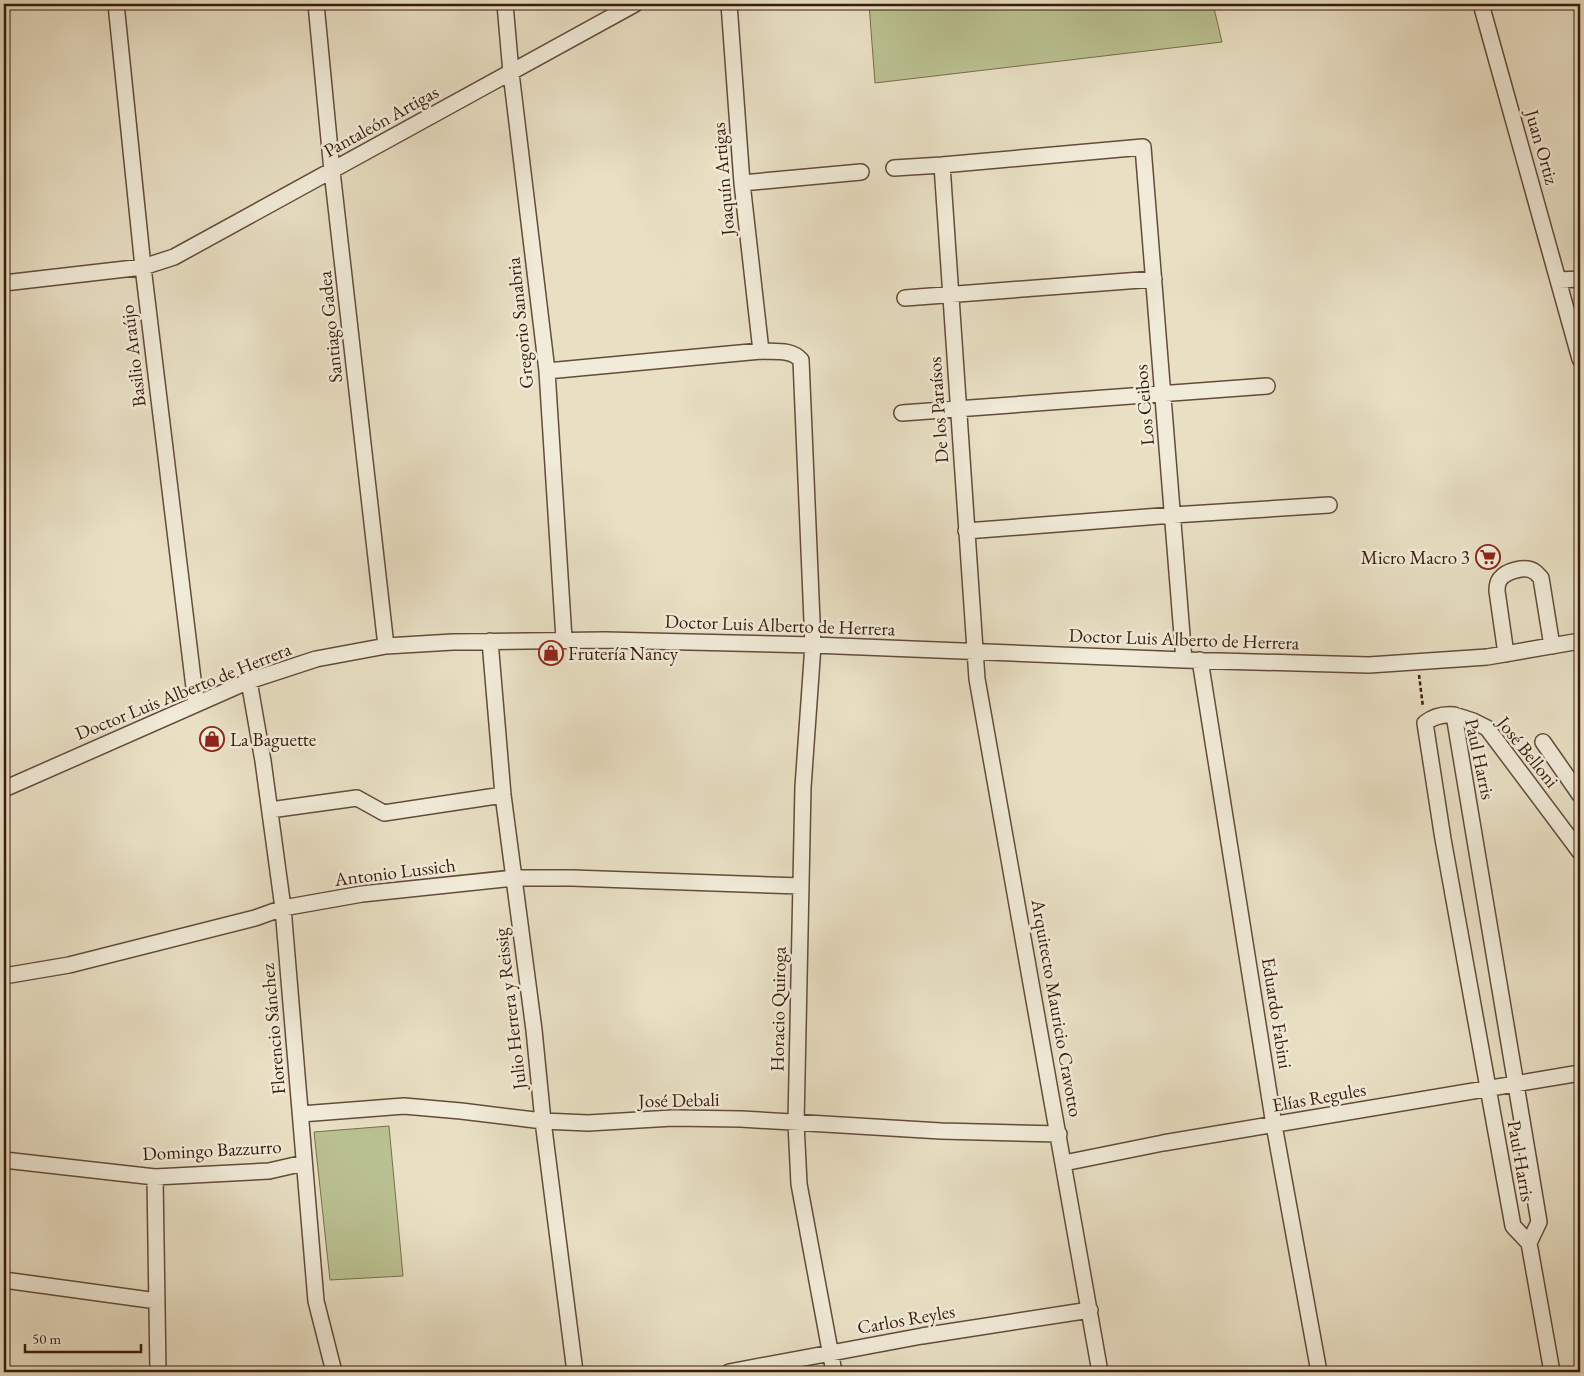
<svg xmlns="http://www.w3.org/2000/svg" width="1584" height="1376" font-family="'EB Garamond',serif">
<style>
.green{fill:#bac191;stroke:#796e4e}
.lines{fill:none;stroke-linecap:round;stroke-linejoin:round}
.minor-casing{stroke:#644c39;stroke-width:18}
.path{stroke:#381b0b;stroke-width:2.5;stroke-dasharray:4 2.5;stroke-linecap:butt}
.minor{stroke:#f1ebd9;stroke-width:15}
.labels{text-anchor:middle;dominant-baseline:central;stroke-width:5;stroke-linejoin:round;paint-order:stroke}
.street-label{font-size:19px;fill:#381b0b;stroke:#f1ebd9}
.poi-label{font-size:19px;fill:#381b0b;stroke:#f1ebd9;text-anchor:start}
</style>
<rect width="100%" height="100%" fill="#e9e0c4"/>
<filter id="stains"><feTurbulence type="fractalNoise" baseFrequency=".004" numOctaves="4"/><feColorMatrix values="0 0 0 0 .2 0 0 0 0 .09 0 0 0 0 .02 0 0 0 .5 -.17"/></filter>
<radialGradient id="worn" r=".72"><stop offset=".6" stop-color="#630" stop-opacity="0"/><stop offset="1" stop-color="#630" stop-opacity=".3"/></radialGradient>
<path class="green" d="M869,4H1213L1222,42L875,83Z
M389,1126L403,1276L330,1280L314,1132Z"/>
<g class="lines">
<defs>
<path id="minor" d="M116,4L143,267L196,704
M316,4L332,171L386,646
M505,4L511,73L547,371L564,639
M729,4L742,183L761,351
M1481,4L1580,359
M942,165L977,679L1100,1372
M894,168L942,165L1143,147L1184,660
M742,183L861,172
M1559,280L1580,279
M4,283L143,267L174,257L635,4
M905,298L1154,279
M547,371L761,351C775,352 791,349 801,360L813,645L803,787L796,1123L799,1184L834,1372
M902,413L1267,386
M966,531L1173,515L1329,505
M490,641L503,795L534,1030L543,1121L575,1372
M1506,654L1497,591C1497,587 1497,583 1500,579C1506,571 1526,565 1535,572C1537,573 1539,576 1541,578L1552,646
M1200,660L1274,1125L1319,1372
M249,681L263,761L283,908L316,1301L334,1372
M1454,715L1473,721L1487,728L1580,852
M1543,742L1580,795
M4,789L249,681L316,659L386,646L453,642L605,640L813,645L1184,660L1369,665L1487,657L1580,641
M270,810L357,798L384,813L503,795
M4,976L69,965L255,918L283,908L362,894L514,878H572L801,886
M301,1114L404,1106L461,1111L543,1121L588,1123L673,1118L741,1119L941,1131L1059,1134
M4,1160L155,1177L269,1171L304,1163
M1064,1163L1163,1143L1580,1073
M155,1177L158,1372
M1529,1243L1539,1222L1454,715C1443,714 1434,716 1425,723L1443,839L1513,1226L1529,1243L1552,1372
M4,1280L157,1301
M729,1372L922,1336L1090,1310"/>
</defs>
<use href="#minor" class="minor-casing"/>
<path class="path" d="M1419,675L1423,707"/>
<use href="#minor" class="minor"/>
</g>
<defs>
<symbol id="supermarket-ring" viewBox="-11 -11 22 22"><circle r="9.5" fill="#f1ebd9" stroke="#8f2418" stroke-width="1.5"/><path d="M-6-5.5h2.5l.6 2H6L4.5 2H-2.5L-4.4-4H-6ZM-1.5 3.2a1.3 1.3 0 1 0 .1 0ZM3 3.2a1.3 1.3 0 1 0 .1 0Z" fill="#8f2418"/></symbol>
<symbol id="shop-ring" viewBox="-11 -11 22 22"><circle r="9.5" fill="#f1ebd9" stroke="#8f2418" stroke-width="1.5"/><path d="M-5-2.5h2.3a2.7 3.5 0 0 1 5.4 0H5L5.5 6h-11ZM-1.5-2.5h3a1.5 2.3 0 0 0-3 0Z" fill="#8f2418"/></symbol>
</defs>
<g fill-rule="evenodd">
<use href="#supermarket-ring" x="1474" y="543" width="28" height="28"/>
<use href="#shop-ring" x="537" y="639" width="28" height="28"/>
<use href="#shop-ring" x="198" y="725" width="28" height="28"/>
</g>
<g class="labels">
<g class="street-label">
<text transform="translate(381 121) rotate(-29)">Pantaleón Artigas</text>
<text transform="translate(1542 147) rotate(74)">Juan Ortiz</text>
<text transform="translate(723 179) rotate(-95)">Joaquín Artigas</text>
<text transform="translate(520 323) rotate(-96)">Gregorio Sanabria</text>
<text transform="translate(330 327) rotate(-96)">Santiago Gadea</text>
<text transform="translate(133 356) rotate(-97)">Basilio Araújo</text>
<text transform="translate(1144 405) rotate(-95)">Los Ceibos</text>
<text transform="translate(938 410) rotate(-94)">De los Paraísos</text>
<text transform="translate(780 625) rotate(2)">Doctor Luis Alberto de Herrera</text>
<text transform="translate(1184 639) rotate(2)">Doctor Luis Alberto de Herrera</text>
<text transform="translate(183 691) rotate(-22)">Doctor Luis Alberto de Herrera</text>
<text transform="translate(1528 752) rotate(51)">José Belloni</text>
<text transform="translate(1480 759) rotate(78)">Paul Harris</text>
<text transform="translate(395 872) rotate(-7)">Antonio Lussich</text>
<text transform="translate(1057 1008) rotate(80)">Arquitecto Mauricio Cravotto</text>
<text transform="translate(510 1009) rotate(-97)">Julio Herrera y Reissig</text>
<text transform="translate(778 1009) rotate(-89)">Horacio Quiroga</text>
<text transform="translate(1277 1013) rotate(81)">Eduardo Fabini</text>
<text transform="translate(273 1029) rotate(-95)">Florencio Sánchez</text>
<text transform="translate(1319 1097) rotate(-10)">Elías Regules</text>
<text transform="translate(679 1100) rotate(-1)">José Debali</text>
<text transform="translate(212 1150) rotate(-3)">Domingo Bazzurro</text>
<text transform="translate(1521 1161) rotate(80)">Paul Harris</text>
<text transform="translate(906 1319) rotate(-10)">Carlos Reyles</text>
</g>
<g class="poi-label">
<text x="1470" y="557" text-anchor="end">Micro Macro 3</text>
<text x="568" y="653">Frutería Nancy</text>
<text x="230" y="739">La Baguette</text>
</g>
</g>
<rect width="1584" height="1376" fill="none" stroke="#e9e0c4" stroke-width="20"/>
<rect x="5" y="5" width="1574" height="1366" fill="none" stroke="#381b0b" stroke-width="2.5"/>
<rect x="10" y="10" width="1564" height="1356" fill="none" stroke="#381b0b"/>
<path d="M25 1344v8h116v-8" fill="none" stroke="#381b0b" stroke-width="2.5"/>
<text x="32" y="1344" font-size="15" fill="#381b0b" stroke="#f1ebd9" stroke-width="4" paint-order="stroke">50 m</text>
<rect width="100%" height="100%" filter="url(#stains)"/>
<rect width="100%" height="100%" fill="url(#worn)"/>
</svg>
